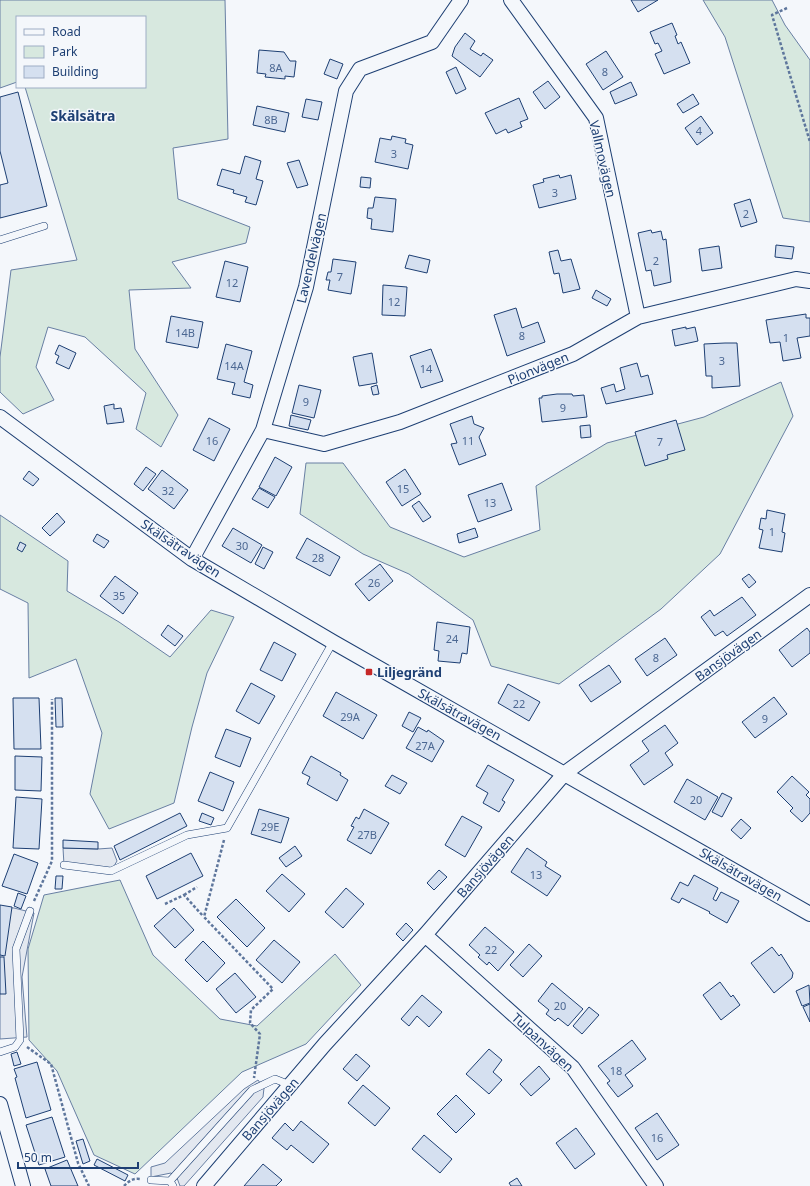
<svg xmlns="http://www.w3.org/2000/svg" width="810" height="1186" font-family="'Noto Sans',sans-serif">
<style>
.green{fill:#d7e8df;stroke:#687fa3}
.parking{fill:#e3e8f0;stroke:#687fa3}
.building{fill:#d5e0f0;stroke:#1d3f73}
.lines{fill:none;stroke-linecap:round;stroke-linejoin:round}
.service-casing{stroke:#1d3f73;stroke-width:8}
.minor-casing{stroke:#1d3f73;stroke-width:16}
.path{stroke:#5e769c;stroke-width:2.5;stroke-dasharray:3 2;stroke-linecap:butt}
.service{stroke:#f4f7fb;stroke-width:7}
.minor{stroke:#f4f7fb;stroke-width:14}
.poi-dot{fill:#c62828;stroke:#f4f7fb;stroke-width:1.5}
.labels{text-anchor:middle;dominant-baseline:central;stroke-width:3;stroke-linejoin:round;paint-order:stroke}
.number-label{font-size:11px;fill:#4b6792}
.street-label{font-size:13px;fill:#1d3f73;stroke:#f4f7fb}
.poi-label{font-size:13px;font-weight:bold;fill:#1d3f73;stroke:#f4f7fb;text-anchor:start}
.neighbourhood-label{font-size:14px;font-weight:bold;fill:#1d3f73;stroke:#f4f7fb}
</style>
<rect width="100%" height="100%" fill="#f4f7fb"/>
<path class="green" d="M0,0H225L228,139L173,148L178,199L250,227L246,243L172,262L191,288L129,290L135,349L178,415L161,447L136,429L146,393L85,337L48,327L36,367L54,400L23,414L0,392V357L11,270L77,260L25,87H145V17H17V82L0,88Z
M703,0H772L785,25L810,60V222L783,218L725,37Z
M781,382L793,416L720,554L661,609L559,684L491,666L473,620L409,574L363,554L300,514L306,463H343L390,527L464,557L540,530L536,486L607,443L704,417Z
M0,515L68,561L67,591L119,622L170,657L211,610L234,617L207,673L192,727L174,803L109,829L90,794L102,733L76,659L29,678L28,603L0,589Z
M120,880L153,955L220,1019L257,1026L335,954L361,985L306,1044L242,1072L135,1174L94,1155L57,1071L29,1040L28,949L44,895Z"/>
<path class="parking" d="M63,848L98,849L112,848L117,861L111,871L64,865Z
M0,907L14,908L34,913L22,977L27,1037L0,1039Z
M258,1080L264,1088L263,1097L184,1186H180L177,1178L171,1173L151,1177V1167L165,1163L244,1089Z"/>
<path class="building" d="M631,0H658L638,12Z
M672,23L677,35L675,36L678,44L681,42L690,63L664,74L655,54L662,51L658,43L655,44L650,32Z
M465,33L475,41L470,49L481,56L483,53L493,60L480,77L452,56L455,47Z
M259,50L284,52L290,61H296L294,77L285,76V79L265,77L266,74L257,73Z
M606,51L623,77L603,90L586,64Z
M330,59L343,64L337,79L324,74Z
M456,67L466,89L456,94L446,72Z
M548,81L560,97L545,109L533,92Z
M631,82L637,95L615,104L610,92Z
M18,92L47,206L0,218V185L8,183L0,151V97Z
M693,94L699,104L683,113L677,104Z
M519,98L528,119L520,122L522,127L508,133L506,129L496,134L485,113Z
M306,99L322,102L318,120L302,117Z
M257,106L289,113L285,132L253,125Z
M701,116L713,133L697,145L685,128Z
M392,136L406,139L405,143L413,145L408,169L375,162L380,138L391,140Z
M245,156L261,161L256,179L263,181L256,205L245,202L247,197L233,193L234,190L217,185L222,169L240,174Z
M299,160L308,185L297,188L287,163Z
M559,175L560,178L571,175L576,199L539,208L533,185L544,182L543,179Z
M361,177L371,178L370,188L360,187Z
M375,197L396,199L393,232L371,229L372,219L367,218L368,208H373Z
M750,199L757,222L741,227L734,204Z
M651,230L652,233L661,231L663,240L666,239L671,282L654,286L651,270L646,271L638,233Z
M776,245L794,247L792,259L775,257Z
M719,246L722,268L702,271L699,249Z
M558,250L561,261L571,259L580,289L563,293L559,273L554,274L549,252Z
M409,255L430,260L427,273L405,268Z
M333,259L356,262L351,294L328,290L330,280H326L328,272H331Z
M225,261L248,267L240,302L216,297Z
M383,285L407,287L405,316L382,315Z
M596,290L611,299L607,306L592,298Z
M516,308L522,328L538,322L545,342L507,356L494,315Z
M806,314V318H810V336L797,338L801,358L783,361L780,342L770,343L766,320Z
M171,316L203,322L198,348L166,342Z
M686,327V329L695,327L698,341L675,346L672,330Z
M725,343H737L740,386L712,388V376H706L704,344Z
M226,344L252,351L244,382L253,385L250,398L232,394L235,383L217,379Z
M59,345L76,353L69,369L56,363L59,356L55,354Z
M431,349L443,381L421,388L410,356Z
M372,353L377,383L359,386L353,357Z
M637,363L641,377L648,375L653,394L606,404L601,388L614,384L616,392L625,389L620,368Z
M299,385L321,390L314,418L292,413Z
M377,385L379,394L373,395L371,387Z
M557,394H572L573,396L584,395L587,417L542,422L539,398H542V396Z
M114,404V409L121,408L124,422L107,424L104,406Z
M291,415L311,420L308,430L289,426Z
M472,416L474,424L484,428L479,437L486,455L459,465L451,444L457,443L450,424Z
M209,418L230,429L214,461L193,450Z
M676,420L685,450L667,455L668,459L645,466L635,432Z
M590,425L591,437L581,438L580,426Z
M275,457L292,467L276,496L259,487Z
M146,467L156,474L143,491L134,484Z
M405,469L421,494L402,506L386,482Z
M162,470L188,490L174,509L148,489Z
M29,471L39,479L33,486L23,479Z
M502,483L512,510L478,522L468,495Z
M259,488L275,497L268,508L252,499Z
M419,501L431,517L423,522L412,506Z
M767,510L785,514L782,532L785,533L782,552L759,548L763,530L759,529L761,518L766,519Z
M57,513L65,522L50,536L42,528Z
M233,528L262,545L251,563L222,546Z
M475,528L478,537L459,543L457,534Z
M97,534L109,541L104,548L93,541Z
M307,538L340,557L330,576L296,558Z
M20,542L26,545L22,552L17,549Z
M263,547L273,552L264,569L255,564Z
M380,564L393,581L369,601L355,584Z
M749,574L756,582L749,588L742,579Z
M115,576L138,593L123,614L100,596Z
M742,597L756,615L727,636L723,631L715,636L701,617L710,610L714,616Z
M437,622L470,627L467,654L462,653L460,663L438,661L439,651L434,650Z
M168,625L183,636L175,646L161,635Z
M807,628L810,632V653L792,667L779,650Z
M665,638L677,655L647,676L635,659Z
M274,642L296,654L282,681L260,670Z
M609,665L621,682L591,702L579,685Z
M251,683L275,696L259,724L236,711Z
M508,684L540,702L529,721L498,703Z
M336,692L377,715L363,739L323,716Z
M774,697L787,714L755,738L742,722Z
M13,698H39L41,749H14Z
M55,698H62L63,727H56Z
M409,712L421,718L413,732L402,726Z
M665,725L678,743L665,753L673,765L644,785L630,765L649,751L642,741Z
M418,727L427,732L428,730L444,741L432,762L406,748Z
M226,729L251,738L240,767L215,757Z
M15,756L42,757L41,791L15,790Z
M311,756L341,773L340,775L348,780L337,801L307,784L310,777L302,773Z
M488,765L514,780L502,800L505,802L499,812L483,803L488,793L476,786Z
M210,772L234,782L223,811L198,801Z
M392,775L407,783L400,794L385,786Z
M792,776L809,792L806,795L810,799V813L802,822L790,811L793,808L777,792Z
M687,779L718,797L705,820L674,802Z
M722,793L732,798L722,817L712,812Z
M16,797L42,799L39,849L13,848Z
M259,809L289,818L281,843L251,834Z
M364,809L389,823L371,854L347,840L354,827L351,826L356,817L359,819Z
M180,813L187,826L120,860L114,846Z
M202,813L214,818L211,825L199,821Z
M462,816L482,827L465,857L445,845Z
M741,819L751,828L741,839L731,830Z
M63,840L98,842V849L63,848Z
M295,846L302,856L286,867L279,858Z
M527,848L547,862L545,866L561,876L547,896L511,872Z
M191,853L203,876L157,899L146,876Z
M14,854L38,863L27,894L2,886Z
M439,870L447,877L434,890L427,883Z
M282,874L305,894L289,912L266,891Z
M694,875L718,888L713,899L716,901L721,892L739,901L727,923L709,913L710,912L682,898L679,903L671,899L680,882L688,886Z
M56,876H63L62,889H55Z
M346,888L364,904L343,928L325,912Z
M18,893L26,896L21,909L14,906Z
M236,899L265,928L247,947L217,917Z
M0,905L12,907L5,956L0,955Z
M174,908L194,930L175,948L154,926Z
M406,923L413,930L403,941L396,934Z
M485,927L514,952L498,971L489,962L487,965L478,957L480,955L469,945Z
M274,940L300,962L282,983L256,960Z
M203,941L225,963L207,982L185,960Z
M529,944L542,956L523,977L510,965Z
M772,947L779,956L781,954L793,973L792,978L774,993L751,963Z
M0,957H4L6,994H0Z
M235,973L256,997L236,1013L216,989Z
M720,982L731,997L733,995L740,1005L721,1020L703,995Z
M552,983L583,1009L568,1026L558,1018L555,1021L546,1014L549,1010L538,1001Z
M809,985L810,1003L802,1006L796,991Z
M422,995L442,1012L429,1027L417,1016L409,1026L401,1019Z
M810,1004V1022L803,1007Z
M589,1007L599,1015L582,1034L573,1026Z
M632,1040L646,1059L625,1075L633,1086L618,1097L607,1083L610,1081L598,1066Z
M489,1049L502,1060L493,1072L502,1080L489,1094L466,1074Z
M17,1052L21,1064L14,1066L11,1054Z
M356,1054L370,1066L357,1081L343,1069Z
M37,1062L51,1110L26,1118L15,1078L17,1077L14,1069Z
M539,1066L550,1079L531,1096L520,1084Z
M363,1085L390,1108L375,1126L348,1103Z
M456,1095L475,1114L456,1133L437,1114Z
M657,1113L679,1145L657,1160L635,1128Z
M52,1117L65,1157L39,1165L26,1125Z
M301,1121L329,1144L313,1163L291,1145L287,1150L272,1138L285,1123L293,1131Z
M576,1128L595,1154L575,1169L556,1143Z
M424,1135L452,1159L440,1173L412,1149Z
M83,1139L90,1161L83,1164L76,1141Z
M97,1159L128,1175L125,1181L94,1165Z
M67,1160L78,1186H51L45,1169Z
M263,1164L282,1180L276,1186H244Z
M517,1178L522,1186H511L509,1183Z"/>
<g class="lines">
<defs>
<path id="service" d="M0,240L44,226
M64,865L111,871L187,835L227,828L333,642
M0,1052L15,1047L20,1040L16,949L30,911
M151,1180L170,1181
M173,1186L170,1181L252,1090L275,1079L290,1085"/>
<path id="minor" d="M511,0L596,118L638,317
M0,417L192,559L333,642L810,914
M263,430L324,444L400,422L573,354L638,317L796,279L810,281
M192,559L263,430L306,287L346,91L360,69L432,42L461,0
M425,935L573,1068L656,1186
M0,1104L23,1186
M204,1186L325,1044L425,935L565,773L810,595"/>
</defs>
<use href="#service" class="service-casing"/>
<use href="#minor" class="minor-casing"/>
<path class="path" d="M787,8L772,15L810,142
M224,840L204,917L273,989L251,1010L250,1023L260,1034L254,1078
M184,895L197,887
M34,901L52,861V699
M165,904L184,895L203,916
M27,1047L51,1064L78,1163L89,1186
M124,1186C129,1181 133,1178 140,1179"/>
<use href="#service" class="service"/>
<use href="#minor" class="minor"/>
</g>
<rect class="poi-dot" x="365" y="668" width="8" height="8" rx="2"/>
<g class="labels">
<g class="number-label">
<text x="276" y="67">8A</text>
<text x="605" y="71">8</text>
<text x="271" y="119">8B</text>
<text x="699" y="130">4</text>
<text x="394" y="153">3</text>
<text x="555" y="192">3</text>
<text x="746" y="213">2</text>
<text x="656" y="260">2</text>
<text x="340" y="276">7</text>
<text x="232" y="282">12</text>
<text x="394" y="301">12</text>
<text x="185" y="332">14B</text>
<text x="522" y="335">8</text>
<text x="786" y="337">1</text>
<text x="722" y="360">3</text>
<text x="234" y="365">14A</text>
<text x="426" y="368">14</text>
<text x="306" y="401">9</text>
<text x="563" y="407">9</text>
<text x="212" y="440">16</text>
<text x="468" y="440">11</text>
<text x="660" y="441">7</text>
<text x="403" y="488">15</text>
<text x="168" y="490">32</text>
<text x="490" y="502">13</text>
<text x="772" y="531">1</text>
<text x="242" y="545">30</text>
<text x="318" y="557">28</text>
<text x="374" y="582">26</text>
<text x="119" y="595">35</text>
<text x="452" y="638">24</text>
<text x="656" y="657">8</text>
<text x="519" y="703">22</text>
<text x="350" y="716">29A</text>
<text x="765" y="718">9</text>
<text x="425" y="745">27A</text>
<text x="696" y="799">20</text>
<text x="270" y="826">29E</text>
<text x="367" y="834">27B</text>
<text x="536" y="874">13</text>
<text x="491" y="949">22</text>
<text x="560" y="1005">20</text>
<text x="616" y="1070">18</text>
<text x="657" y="1137">16</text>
</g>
<g class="street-label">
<text transform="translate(603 159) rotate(77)">Vallmovägen</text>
<text transform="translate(311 258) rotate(-77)">Lavendelvägen</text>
<text transform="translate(538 368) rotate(-22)">Pionvägen</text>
<text transform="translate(181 548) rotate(34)">Skälsätravägen</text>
<text transform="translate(728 655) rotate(-36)">Bansjövägen</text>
<text transform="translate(460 714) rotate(29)">Skälsätravägen</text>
<text transform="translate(485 866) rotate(-49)">Bansjövägen</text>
<text transform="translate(741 874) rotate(30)">Skälsätravägen</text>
<text transform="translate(543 1042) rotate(43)">Tulpanvägen</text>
<text transform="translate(270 1109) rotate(-49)">Bansjövägen</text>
</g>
<g class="poi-label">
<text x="377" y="672">Liljegränd</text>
</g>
<g class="neighbourhood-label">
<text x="83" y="115">Skälsätra</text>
</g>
</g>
<rect x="16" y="16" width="130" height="72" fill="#f4f7fb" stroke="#9eadc5"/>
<rect x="24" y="29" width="20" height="6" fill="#f4f7fb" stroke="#9eadc5"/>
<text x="52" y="36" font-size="12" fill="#1d3f73">Road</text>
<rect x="24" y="46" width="20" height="12" fill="#d7e8df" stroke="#9eadc5"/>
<text x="52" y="56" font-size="12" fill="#1d3f73">Park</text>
<rect x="24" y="66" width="20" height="12" fill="#d5e0f0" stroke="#9eadc5"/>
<text x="52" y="76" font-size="12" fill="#1d3f73">Building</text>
<path d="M18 1162v6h120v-6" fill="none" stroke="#1d3f73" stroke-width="2"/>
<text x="24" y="1162" font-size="12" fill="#1d3f73" stroke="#f4f7fb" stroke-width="3" paint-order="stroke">50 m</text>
</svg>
